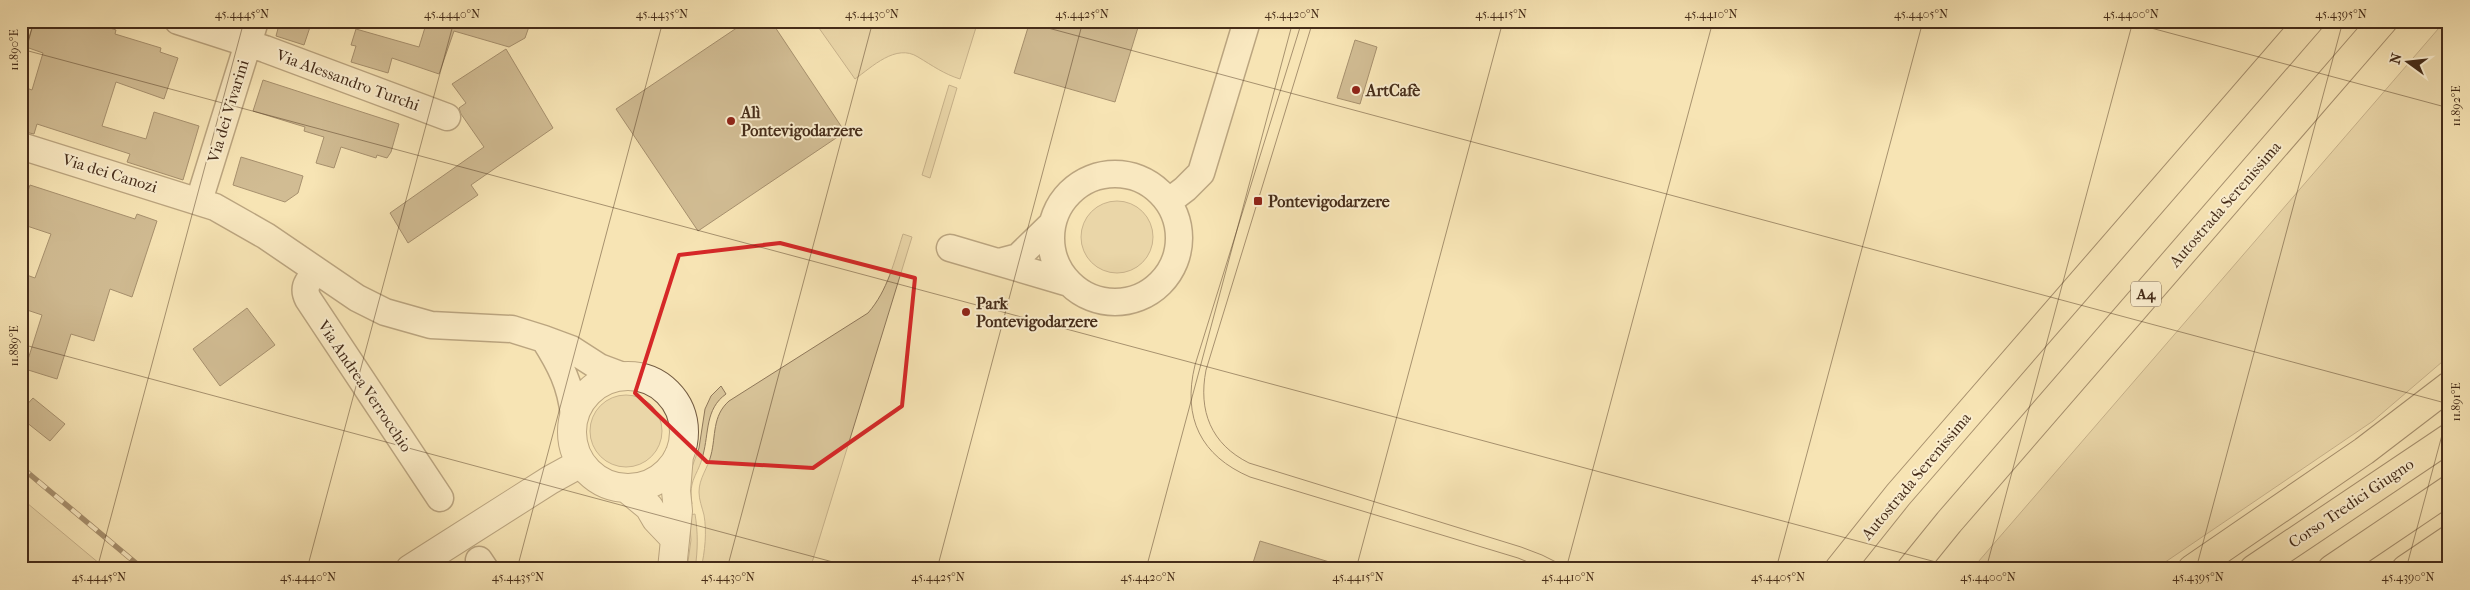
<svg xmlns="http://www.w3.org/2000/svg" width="2470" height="590" font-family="'IM FELL French Canon',serif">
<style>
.green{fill:#d9c59a;stroke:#8f785a}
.building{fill:#a28c6a;stroke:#452c19}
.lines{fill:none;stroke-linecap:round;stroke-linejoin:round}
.minor-casing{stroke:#725a40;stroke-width:29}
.tertiary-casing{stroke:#725a40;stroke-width:30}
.trunk-casing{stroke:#452c19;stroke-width:30}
.motorway-casing{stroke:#452c19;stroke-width:30}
.minor{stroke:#faedce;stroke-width:26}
.tertiary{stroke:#faedce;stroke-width:28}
.trunk{stroke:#f7e4b4;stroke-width:28}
.motorway{stroke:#f7e4b4;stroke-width:28}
.tram{stroke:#452c19;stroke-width:1}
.rail-casing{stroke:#452c19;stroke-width:5.5}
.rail{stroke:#faedce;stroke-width:4;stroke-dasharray:11;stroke-linecap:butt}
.marked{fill:none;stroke:#d62828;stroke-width:4;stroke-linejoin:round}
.ticks{fill:none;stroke:#452c19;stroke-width:1;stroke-opacity:0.45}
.poi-dot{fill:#8f2418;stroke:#faedce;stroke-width:2}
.labels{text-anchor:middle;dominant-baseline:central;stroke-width:4;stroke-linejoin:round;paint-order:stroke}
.shield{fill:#faedce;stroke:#7b664f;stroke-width:1}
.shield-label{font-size:15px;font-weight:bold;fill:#452c19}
.street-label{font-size:16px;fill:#452c19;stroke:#faedce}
.poi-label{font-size:16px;font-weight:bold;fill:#452c19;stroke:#faedce;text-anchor:start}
.neatline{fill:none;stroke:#452c19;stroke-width:2}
.ticks-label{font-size:12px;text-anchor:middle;fill:#452c19}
</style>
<rect width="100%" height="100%" fill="#f7e4b4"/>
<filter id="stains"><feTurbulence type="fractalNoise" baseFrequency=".004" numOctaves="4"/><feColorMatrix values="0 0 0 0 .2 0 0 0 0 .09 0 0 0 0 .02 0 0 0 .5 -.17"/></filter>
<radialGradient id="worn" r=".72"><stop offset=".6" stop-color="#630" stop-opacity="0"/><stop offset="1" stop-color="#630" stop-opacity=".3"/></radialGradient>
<path class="green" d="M814,21H978L960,79C944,74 933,66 918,57C896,43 872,67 855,79Z
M2445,21H2449V356L2373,421L2155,569H1972Z
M949,85L957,88L930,178L922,175Z
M1081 237a36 36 0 1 1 72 0a36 36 0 1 1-72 0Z
M903,234L912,237L810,569H701C705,551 707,532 704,515C702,507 699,500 699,492C699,478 708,468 711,455C716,436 712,416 729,401L868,313C888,290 894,262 903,234Z
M721,386L726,394C705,409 709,433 703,455C698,476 688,479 692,504L687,505L688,478L699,448L705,409L711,396Z
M590 431a36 36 0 1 1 72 0a36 36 0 1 1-72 0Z
M21,498L106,569H21Z
M695,514C698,532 698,550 695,569H687L691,540L689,515Z"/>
<path class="building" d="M34,21H89L116,30L115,34L161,48L160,52L178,58L164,99L116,82L102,126L146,139L154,112L199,126L183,180L127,162L130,154L37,124L34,134L21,131V86L32,90L43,53L26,47Z
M280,21H312L304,45L276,36Z
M427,21H531L525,38L509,47L454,31L439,74L392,58L388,73L351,62L356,46L351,45L356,29L419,47Z
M747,21H771L845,132L698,231L616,109Z
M1030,21H1140L1115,102L1014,73Z
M1355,40L1377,47L1360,104L1337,98Z
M506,49L553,128L471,185L478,195L408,243L390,213L484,147L461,114L459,108L466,103L452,84Z
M263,80L399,124L391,152L387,158L377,155L376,158L341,147L334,168L316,163L324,137L304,131L305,127L253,111Z
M241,157L303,176L298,193L285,202L233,185Z
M30,185L135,219L137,214L157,221L132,297L110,289L94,341L71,334L57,379L25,369L42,315L21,308V273L35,278L51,234L21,224V211Z
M247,308L275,345L220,386L193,349Z
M33,398L65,424L50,441L21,418V411Z
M1260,541L1336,564L1335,569H1251Z"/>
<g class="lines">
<defs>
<path id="minor" d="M178,21L265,49L447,117
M21,146L215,207L266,236L357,298L385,312L431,325L512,329L544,339
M1051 238a64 64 0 1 1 128 0a64 64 0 1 1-128 0Z
M199,201L255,21
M1168,202L1185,189L1201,173L1247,21
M950,248L1069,283
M999,262L1018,257L1052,224
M315,272C308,282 302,287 308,299L440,498
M574,416C571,385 560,364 544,339L571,349L599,367L623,376
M479,560L485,569"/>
<path id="tertiary" d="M572 432a56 56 0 1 1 112 0a56 56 0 1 1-112 0Z
M626,488L649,507L656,519L674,538
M410,569L550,480L581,463
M672,569L678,511L676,491L679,455"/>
<path id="trunk" d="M2192,569L2364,451L2449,386
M2254,569L2449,438
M2332,569L2449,490
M2406,569L2449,540"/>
<path id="motorway" d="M1839,569L1898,495L2309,21
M1911,569L1949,522L2383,21"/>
</defs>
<use href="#minor" class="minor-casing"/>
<use href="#tertiary" class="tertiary-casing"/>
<use href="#trunk" class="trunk-casing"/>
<use href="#motorway" class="motorway-casing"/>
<use href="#minor" class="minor"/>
<use href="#tertiary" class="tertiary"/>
<use href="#trunk" class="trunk"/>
<use href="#motorway" class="motorway"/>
<path class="tram" d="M1302,21L1195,365C1182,418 1201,456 1250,477L1518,558L1545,569
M1313,21L1206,370C1198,411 1211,444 1249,463L1521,547L1542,555L1570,569"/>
<defs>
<path id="rail" d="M21,467L143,569"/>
</defs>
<use href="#rail" class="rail-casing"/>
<use href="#rail" class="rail"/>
</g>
<path d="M0 0H2470V590H0ZM780,243L915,278L902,406L813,468L707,462L635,393L679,255Z" fill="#f7e4b4" fill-opacity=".55" fill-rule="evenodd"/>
<path class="marked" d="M780,243L915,278L902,406L813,468L707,462L635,393L679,255Z"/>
<path class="ticks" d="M1022,21L2449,404M2125,21L2449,108M21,49L1962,569M21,68L34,21M21,344L859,569M97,569L244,21M307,569L454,21M517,569L663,21M727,569L873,21M937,569L1083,21M1146,569L1293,21M1356,569L1503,21M1566,569L1713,21M1776,569L1923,21M1986,569L2133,21M2196,569L2343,21M2406,569L2449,409"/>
<g class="poi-dot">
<circle cx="1356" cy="90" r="5"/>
<circle cx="731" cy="121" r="5"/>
<rect x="1253" y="196" width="10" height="10" rx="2.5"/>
<circle cx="966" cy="312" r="5"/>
</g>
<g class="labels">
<rect class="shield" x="2131" y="281.5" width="30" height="25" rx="4"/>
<g class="shield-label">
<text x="2146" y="294">A4</text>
</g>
<g class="street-label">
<text transform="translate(348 80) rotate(20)">Via Alessandro Turchi</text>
<text transform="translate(228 111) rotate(-73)">Via dei Vivarini</text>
<text transform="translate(110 173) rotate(17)">Via dei Canozi</text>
<text transform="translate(2225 204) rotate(-49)">Autostrada Serenissima</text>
<text transform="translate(365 386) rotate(56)">Via Andrea Verrocchio</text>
<text transform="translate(1916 476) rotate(-50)">Autostrada Serenissima</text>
<text transform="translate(2351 503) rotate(-34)">Corso Tredici Giugno</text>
</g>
<g class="poi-label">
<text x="1366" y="90">ArtCafè</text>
<text x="741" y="112">Alì<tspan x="741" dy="18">Pontevigodarzere</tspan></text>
<text x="1268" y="201">Pontevigodarzere</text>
<text x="976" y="303">Park<tspan x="976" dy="18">Pontevigodarzere</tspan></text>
</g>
</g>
<rect width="2470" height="590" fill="none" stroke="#f7e4b4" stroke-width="55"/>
<g transform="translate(2408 62) rotate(285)" stroke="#faedce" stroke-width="4" paint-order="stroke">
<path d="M0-4L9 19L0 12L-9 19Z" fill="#452c19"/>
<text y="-8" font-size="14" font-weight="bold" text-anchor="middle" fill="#452c19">N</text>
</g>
<rect x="28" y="28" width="2414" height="534" class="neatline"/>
<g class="ticks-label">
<text x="242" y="18">45.4445°N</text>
<text x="452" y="18">45.4440°N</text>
<text x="662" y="18">45.4435°N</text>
<text x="872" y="18">45.4430°N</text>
<text x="1082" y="18">45.4425°N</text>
<text x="1292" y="18">45.4420°N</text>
<text x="1501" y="18">45.4415°N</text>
<text x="1711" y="18">45.4410°N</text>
<text x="1921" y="18">45.4405°N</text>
<text x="2131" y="18">45.4400°N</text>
<text x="2341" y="18">45.4395°N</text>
<text transform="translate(14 50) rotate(-90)" y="4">11.890°E</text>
<text transform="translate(2456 106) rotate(-90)" y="4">11.892°E</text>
<text transform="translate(14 346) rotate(-90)" y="4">11.889°E</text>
<text transform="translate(2456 402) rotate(-90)" y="4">11.891°E</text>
<text x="99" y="581">45.4445°N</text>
<text x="308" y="581">45.4440°N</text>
<text x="518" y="581">45.4435°N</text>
<text x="728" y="581">45.4430°N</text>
<text x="938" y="581">45.4425°N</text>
<text x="1148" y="581">45.4420°N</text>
<text x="1358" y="581">45.4415°N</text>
<text x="1568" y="581">45.4410°N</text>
<text x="1778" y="581">45.4405°N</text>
<text x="1988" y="581">45.4400°N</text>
<text x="2198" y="581">45.4395°N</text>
<text x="2408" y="581">45.4390°N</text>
</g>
<rect width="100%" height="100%" filter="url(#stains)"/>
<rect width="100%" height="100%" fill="url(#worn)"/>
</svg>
